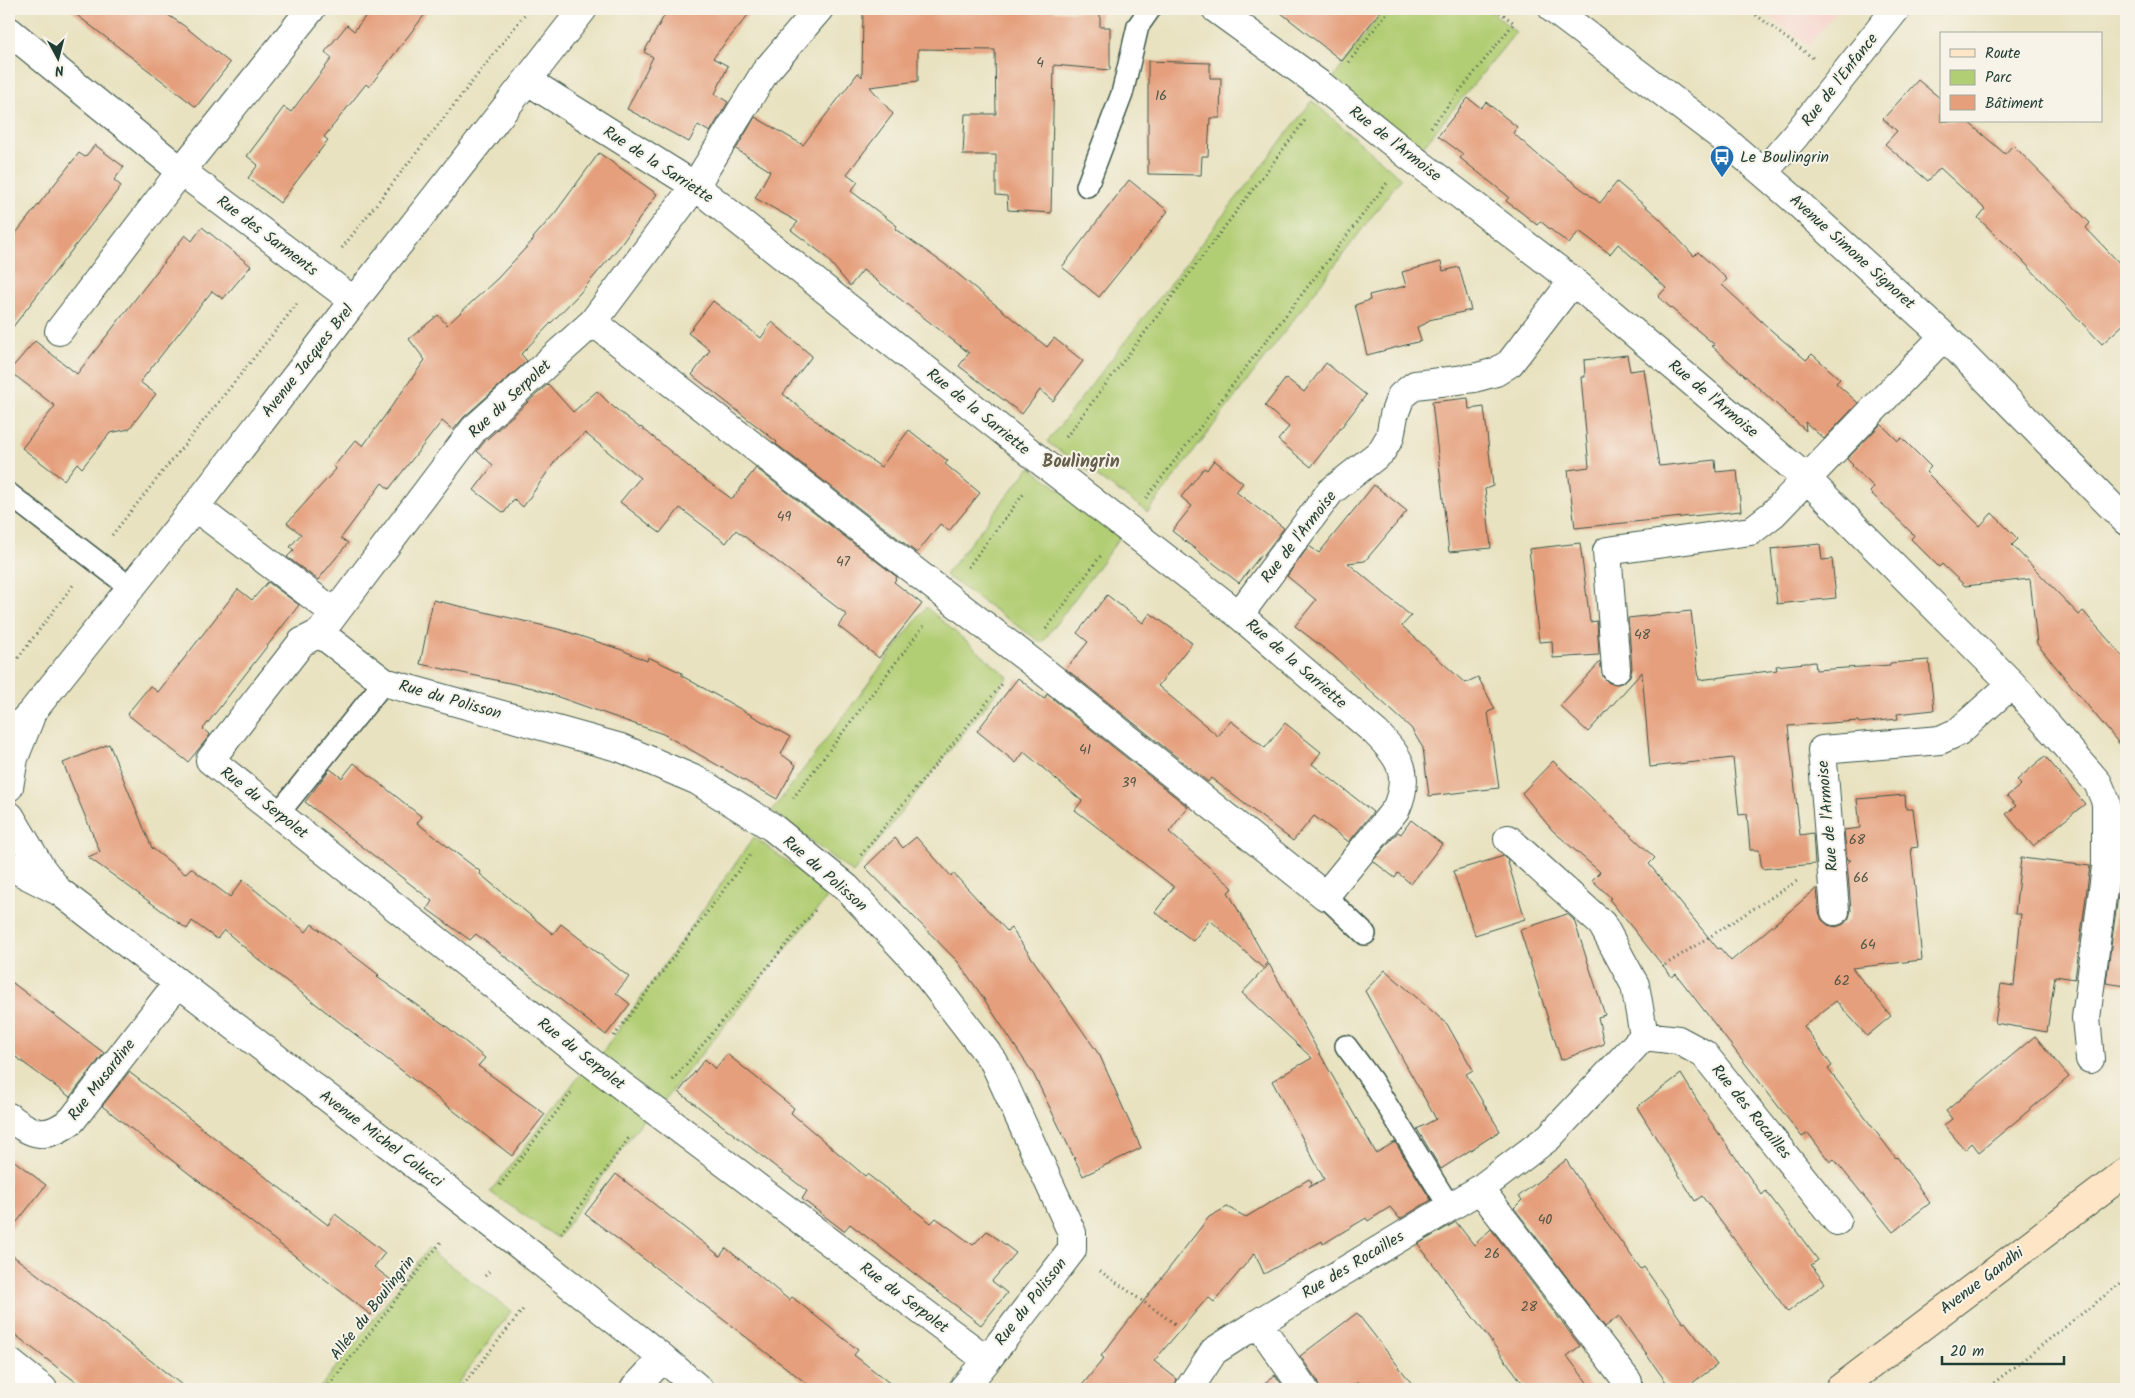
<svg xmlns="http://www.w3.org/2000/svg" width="2135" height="1398" font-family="Kalam,sans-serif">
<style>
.built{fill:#f7d0c9}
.green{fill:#b2ce74;stroke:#688654}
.building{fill:#e59f7b}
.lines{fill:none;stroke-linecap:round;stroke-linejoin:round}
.service-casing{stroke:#3d5649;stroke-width:24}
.minor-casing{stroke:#3d5649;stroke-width:30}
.secondary-casing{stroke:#3d5649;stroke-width:30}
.path{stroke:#3d5649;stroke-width:3;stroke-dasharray:1 4;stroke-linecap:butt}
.service{stroke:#fff;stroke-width:21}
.minor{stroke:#fff;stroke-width:28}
.secondary{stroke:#fee5c5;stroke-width:28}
.labels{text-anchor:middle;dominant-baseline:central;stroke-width:4;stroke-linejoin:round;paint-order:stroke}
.number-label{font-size:14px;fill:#505646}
.street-label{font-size:16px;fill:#1f3d34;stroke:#f7f3e8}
.poi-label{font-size:16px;fill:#1f3d34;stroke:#f7f3e8;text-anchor:start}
.neighbourhood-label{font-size:18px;font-weight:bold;fill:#645f4d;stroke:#f7f3e8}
</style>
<rect width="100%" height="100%" fill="#f7f3e8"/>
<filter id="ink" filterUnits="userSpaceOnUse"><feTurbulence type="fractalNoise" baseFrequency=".02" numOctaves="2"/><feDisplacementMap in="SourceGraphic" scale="10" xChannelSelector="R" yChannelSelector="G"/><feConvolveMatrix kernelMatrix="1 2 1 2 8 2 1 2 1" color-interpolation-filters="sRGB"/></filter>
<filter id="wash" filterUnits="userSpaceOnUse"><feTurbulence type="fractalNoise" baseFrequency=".0096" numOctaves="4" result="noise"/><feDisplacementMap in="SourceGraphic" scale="20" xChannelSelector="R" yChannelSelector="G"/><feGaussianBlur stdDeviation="1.12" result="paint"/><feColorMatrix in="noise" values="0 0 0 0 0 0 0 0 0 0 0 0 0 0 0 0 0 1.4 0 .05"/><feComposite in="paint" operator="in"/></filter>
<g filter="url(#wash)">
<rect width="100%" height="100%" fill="#e8e2c0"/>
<path class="built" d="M1760,9H1838L1809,46Z"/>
<path class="green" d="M1384,9H1488L1516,32L1421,149L1332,80Z
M1312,101L1401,178L1148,512L1047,442Z
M1030,467L1121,536L1042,643L945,575Z
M926,607L1008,677L853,873L772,811Z
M754,837L830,894L663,1102L600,1056Z
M584,1069L645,1117L558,1238L490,1192Z
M428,1249L511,1311L454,1389H319Z"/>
<g id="blocks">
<path class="building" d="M69,9H159L183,25L230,63L196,107Z
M371,9H429L369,87L366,84L324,137L328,140L280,203L248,178L258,165L247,156L284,107L291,112L332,58L325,52L347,25L354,31Z
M668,9H753L713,58L728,66L715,94L728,102L710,132L698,125L689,142L627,109L653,57L644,52Z
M868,9H1054V11L1100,12V27H1110V70L1054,65L1051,213L1008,210L1007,196L996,195V155H963L965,114H996L995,50L918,49V81L870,87L893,114L847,174L858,182L851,191L897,226L895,229L953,270L1047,347L1054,338L1083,361L1053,401L1040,390L1022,414L959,366L969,353L863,270L850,286L824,255L791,230L798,222L755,198L770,171L736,149L755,117L803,145L858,73L862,77L863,13H868Z
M1276,9H1382L1342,61Z
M1148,61L1210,63V78H1221L1220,118H1210L1208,156H1202L1201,175L1148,174Z
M1918,80L1941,99V121H1967L2005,154L2013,145L2090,223L2086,228L2126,270V322L2102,344L2021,259L1978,218L1985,209L1940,168L1928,181L1885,144L1897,131L1883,119Z
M1468,98L1481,108L1486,102L1517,127L1513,133L1539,156L1600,203L1617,182L1659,218L1694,256L1698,252L1727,279L1722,285L1772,331L1806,360L1812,354L1840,379L1836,383L1858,403L1824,439L1805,422L1806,431L1712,346L1715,345L1658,297L1666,288L1618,244L1610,254L1579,231L1569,244L1540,221L1537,225L1522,213L1506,201L1509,197L1460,158L1463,154L1438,136Z
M95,145L124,167L114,180L121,186L9,332V242L79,153L85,157Z
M599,153L657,194L620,246L580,293L521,354L527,361L464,417L453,430L442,421L389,489L382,483L341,538L348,543L318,580L287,557L294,550L290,547L301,534L287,523L336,469L334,466L356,440L363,446L425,360L409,339L438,315L447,325L498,278L534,239L533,238L555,213Z
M1129,180L1168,211L1099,297L1062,267Z
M202,227L251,266L223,299L212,291L140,382L156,394L129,429L110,433L82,468L77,463L64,480L22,448L55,406L9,371L35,341L77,374L185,235L192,241Z
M1441,262L1443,271L1459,267L1471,310L1429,320L1425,324L1417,327L1421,341L1367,355L1355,305L1370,300L1369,295L1406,286L1402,272Z
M713,301L761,338L772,322L812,356L783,394L825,428L881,467L909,430L948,461L945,464L980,493L949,531L940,524L917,553L776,444L777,442L692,375L710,350L688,333Z
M1627,355L1630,371L1644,369L1659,466L1715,460L1716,472L1737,470L1741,511L1575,528L1568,470L1589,467L1581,377H1585L1584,360Z
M1326,363L1366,395L1311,467L1278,440L1289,427L1265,406L1286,378L1304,392Z
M548,384L573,412L597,391L611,405L640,428L641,427L700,476L732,499L756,468L897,577L894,582L922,604L879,658L838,626L847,615L736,530L726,543L680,508L660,533L620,502L640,478L585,433L558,457L523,507L514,499L504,513L474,490L493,465L477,451L486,440Z
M1468,398L1469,409L1484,407L1493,486L1485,489L1491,548L1449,552L1432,402Z
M1881,424L1898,441L1902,438L1931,467L1926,472L1980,526L1992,513L2018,539L2012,545L2079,615L2083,611L2126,660V752L2037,644L2030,579L1965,586L1942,564L1939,567L1911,539L1914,535L1870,492L1874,487L1852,466L1853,465L1847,459Z
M1214,460L1243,483L1236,492L1284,528L1263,556L1261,555L1239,583L1172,531L1192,506L1181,497L1204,468L1207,470Z
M1374,485L1407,511L1365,561L1348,563L1411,616L1402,626L1465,683L1478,677L1495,709L1488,712L1499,788L1429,796L1423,748L1411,728L1367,688L1335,657L1295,626L1316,600L1287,576L1309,546L1319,553Z
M1580,543L1590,622L1597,621L1599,655L1553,658L1552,641L1539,642L1529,549Z
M1820,544L1822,560L1832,559L1836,598L1777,604L1771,549Z
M268,582L299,605L203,729L210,735L188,762L127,714L150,686L158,692L238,589L252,600Z
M1107,595L1143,623L1150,613L1192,643L1158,686L1218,736L1231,721L1265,748L1285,723L1321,752L1312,764L1373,812L1349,842L1314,816L1293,841L1211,778L1208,782L1066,669L1088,642L1077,633Z
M433,600L562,630L622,650L647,661L648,657L682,673V676L790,737L781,754L796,765L777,799L663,734L533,688L420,664Z
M1691,611L1699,680L1777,670L1776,666L1815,662L1816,670L1890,665V663L1929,660L1934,710L1897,714L1898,719L1878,721L1859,723L1858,721L1788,726L1800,835L1813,833L1815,864L1762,869L1759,850H1750L1747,814L1739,815L1733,758L1650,767L1642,672L1588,732L1560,706L1600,662L1603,677L1609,683L1618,684L1624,682L1630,676L1632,668L1628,618Z
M1018,678L1044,699L1047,694L1188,807L1169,832L1233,888L1228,892L1268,963L1263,968L1210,920L1193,941L1155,912L1174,887L1075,810L1082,801L1024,752L1016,763L977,731Z
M109,744L152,848L185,874L191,868L230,897L243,880L306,932L312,924L379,975L377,977L446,1026L485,1058L478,1066L545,1114L512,1156L258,959L224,930L217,939L192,921L187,929L88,857L100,852L63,763Z
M2045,756L2085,804L2033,846L2006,814L2016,806L2007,796L2021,785L2017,780Z
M1553,761L1655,858L1649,864L1718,949L1720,948L1731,961L1817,888L1819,912L1822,920L1828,925L1836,927L1844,924L1849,918L1851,910L1847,863L1851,860H1847L1844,830L1860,828L1857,799L1905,795L1906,809H1913L1918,847L1911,848L1922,960L1852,968L1891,1016L1867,1036L1836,1001L1804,1026L1832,1066L1828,1069L1896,1158L1897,1157L1930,1203L1893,1232L1834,1159L1830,1162L1808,1133L1802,1137L1676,974L1672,977L1609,899L1611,898L1592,880L1600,872L1552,830L1522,793Z
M354,763L422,817L417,823L481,872L480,874L553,934L561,924L629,977L616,993L630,1004L606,1035L476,934L470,940L427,909L432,901L305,802L330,769L342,778Z
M1411,820L1442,844L1411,884L1398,873L1395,878L1373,861L1398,832L1401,834Z
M916,837L951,876L953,873L1007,931L1011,928L1100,1056L1141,1148L1083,1176L1034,1075L980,993L958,962L865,867L895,838L903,848Z
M1504,856L1507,859L1525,919L1475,935L1453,871Z
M2021,858L2090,866L2075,979L2055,976L2047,1032L1995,1023L2001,984L2014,986L2021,914H2015Z
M2120,881H2126V986L2106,983Z
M1567,914L1574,920L1605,1015L1598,1017L1604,1044L1561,1060L1520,930Z
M1269,964L1376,1153L1395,1142L1431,1200L1400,1219L1390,1207L1368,1221L1366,1218L1323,1244L1322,1241L1264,1274L1255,1253L1214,1302L1208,1297L1154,1361L1177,1379L1174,1389H1079L1104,1358L1101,1356L1209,1217L1227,1207L1246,1217L1309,1179L1312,1183L1309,1187L1324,1179L1272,1081L1312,1058L1242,993Z
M1385,970L1447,1024L1473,1070L1466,1074L1500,1131L1441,1169L1417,1129L1436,1119L1365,991Z
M9,980L104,1053L70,1097L9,1052Z
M2035,1036L2069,1077L1979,1152L1972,1143L1965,1150L1944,1125L1952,1119L1946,1111Z
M727,1054L794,1108L791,1113L865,1176L867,1174L931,1223L936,1218L973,1245L987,1231L1016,1253L992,1281L1007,1293L981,1325L850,1224L844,1231L802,1199L807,1191L679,1092L705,1059L715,1069Z
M129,1072L328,1225L335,1214L385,1253L374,1267L395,1283L371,1315L102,1106Z
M1681,1074L1710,1121L1762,1195L1766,1191L1818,1260L1811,1265L1825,1283L1788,1312L1702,1196L1695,1201L1637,1107Z
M9,1157L46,1185L9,1232Z
M1566,1160L1596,1205L1595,1206L1641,1269L1644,1267L1683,1323L1685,1322L1717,1365L1684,1389H1671L1619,1316L1605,1327L1514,1208L1522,1200L1519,1196Z
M616,1174L720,1256L726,1248L789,1300L792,1297L858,1350L854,1355L897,1389H814L585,1214Z
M1456,1222L1474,1245L1491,1229L1580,1346L1567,1356L1592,1389H1527L1418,1244Z
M9,1253L118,1335L187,1389H85L9,1330Z
M1357,1313L1416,1389H1364L1358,1382L1348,1389H1319L1317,1380L1300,1356Z
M1275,1375L1285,1389H1257Z"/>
</g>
</g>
<g filter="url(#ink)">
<use href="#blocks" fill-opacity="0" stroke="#3d5649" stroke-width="1"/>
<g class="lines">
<defs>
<path id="service" d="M1087,186L1122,94L1138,26L1150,9
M9,494L131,588
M278,814L384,682
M2106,867L2126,869
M1325,896L1365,934
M1346,1046L1372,1081L1449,1206"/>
<path id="minor" d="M819,9L765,72L695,186L593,322L474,429L320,633L302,642L210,760L593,1064L987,1360L963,1389
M1216,9L1322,86L1408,155L1573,281L1807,479L2012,684L2098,783L2106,802V867L2086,1018L2090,1059
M1553,9L1718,134L1790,196L1944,336L2126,521
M9,31L181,171L354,301
M528,81L695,186L1042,462L1239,615L1376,733C1401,758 1411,774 1396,809L1325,896L1037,666L593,322
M1764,172L1795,136L1896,9
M59,331L181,171L311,9
M195,507L335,613
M1239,615L1330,492L1381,452L1390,437L1394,415L1401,396L1415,385L1474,378L1496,372L1510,363L1573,281
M320,633L384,682L621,748L698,781L772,827L847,888L920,966L994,1062L1072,1233V1250L987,1360
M1616,669L1607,551L1751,531L1773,514L1944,336
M9,736L32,712L195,507L354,301L583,9
M9,787L14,758L30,718
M10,816L41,868L57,889
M1508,839L1602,924L1635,985L1644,1036
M9,866L60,892L513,1240L663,1358L699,1389
M1835,911L1822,750L1940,740L1958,732L2012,684
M9,1117C34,1136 46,1140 72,1120L177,984
M1480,1189L1628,1382
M1258,1323L1480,1189L1549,1137L1644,1036L1678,1040L1704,1054L1837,1221
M9,1362L43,1389
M634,1389L663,1358
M1189,1389L1214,1351L1258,1323L1304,1389"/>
<path id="secondary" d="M1839,1389L2126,1172"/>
</defs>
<use href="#service" class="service-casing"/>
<use href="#minor" class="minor-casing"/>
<use href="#secondary" class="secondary-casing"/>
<path class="path" d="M1748,9L1813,58
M1349,62L1390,9
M1431,127L1514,23L1496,9
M342,248L529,9
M1066,437L1306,119
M1146,498L1387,183
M112,535L297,304
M968,567L1025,492
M1046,629L1102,554
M9,670L73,585
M793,798L925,624
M861,855L1003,683
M1665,965L1797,881
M614,1036L750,855
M673,1080L817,908
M500,1185L571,1093
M561,1233L630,1136
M1100,1271L1175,1324
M485,1276L491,1269
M326,1389L441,1242
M460,1389L525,1307
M1986,1389L2126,1279"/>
<use href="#service" class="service"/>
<use href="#minor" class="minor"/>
<use href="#secondary" class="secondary"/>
</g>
</g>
<defs>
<symbol id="bus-pin" viewBox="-11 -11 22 30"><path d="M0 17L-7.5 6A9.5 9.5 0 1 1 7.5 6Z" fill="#1f6fb2" stroke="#f7f3e8"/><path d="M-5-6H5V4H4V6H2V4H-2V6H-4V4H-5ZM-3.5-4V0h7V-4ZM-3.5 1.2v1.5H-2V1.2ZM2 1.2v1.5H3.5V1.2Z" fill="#fff"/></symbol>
</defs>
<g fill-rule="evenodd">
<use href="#bus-pin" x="1708" y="143" width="28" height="38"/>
</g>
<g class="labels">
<g class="number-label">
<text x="1040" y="63">4</text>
<text x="1161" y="96">16</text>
<text x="784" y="517">49</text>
<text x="843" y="562">47</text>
<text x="1642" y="635">48</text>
<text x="1085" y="750">41</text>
<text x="1129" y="783">39</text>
<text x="1857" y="840">68</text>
<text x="1861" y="878">66</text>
<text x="1868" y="945">64</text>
<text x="1842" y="981">62</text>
<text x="1545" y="1220">40</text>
<text x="1492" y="1254">26</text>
<text x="1529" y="1307">28</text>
</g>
<g class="street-label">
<text transform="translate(1840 80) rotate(-52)">Rue de l'Enfance</text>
<text transform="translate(1395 144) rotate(38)">Rue de l'Armoise</text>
<text transform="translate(658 165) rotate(33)">Rue de la Sarriette</text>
<text transform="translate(267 236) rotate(37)">Rue des Sarments</text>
<text transform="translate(1852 252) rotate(42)">Avenue Simone Signoret</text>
<text transform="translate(308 361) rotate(-52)">Avenue Jacques Brel</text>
<text transform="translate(510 399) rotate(-43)">Rue du Serpolet</text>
<text transform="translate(1713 399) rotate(40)">Rue de l'Armoise</text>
<text transform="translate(978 412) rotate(39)">Rue de la Sarriette</text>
<text transform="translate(1299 537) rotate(-52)">Rue de l'Armoise</text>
<text transform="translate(1296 664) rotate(41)">Rue de la Sarriette</text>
<text transform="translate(450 700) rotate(16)">Rue du Polisson</text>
<text transform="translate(264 803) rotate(38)">Rue du Serpolet</text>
<text transform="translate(1828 816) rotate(-95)">Rue de l'Armoise</text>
<text transform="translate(825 874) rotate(41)">Rue du Polisson</text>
<text transform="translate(581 1054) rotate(38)">Rue du Serpolet</text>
<text transform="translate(102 1080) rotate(-52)">Rue Musardine</text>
<text transform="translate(1751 1112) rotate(51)">Rue des Rocailles</text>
<text transform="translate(381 1139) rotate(37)">Avenue Michel Colucci</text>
<text transform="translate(1353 1265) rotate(-31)">Rue des Rocailles</text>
<text transform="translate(1982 1281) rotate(-37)">Avenue Gandhi</text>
<text transform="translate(904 1298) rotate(37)">Rue du Serpolet</text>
<text transform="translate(1031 1302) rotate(-52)">Rue du Polisson</text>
<text transform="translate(373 1308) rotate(-52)">Allée du Boulingrin</text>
</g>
<g class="poi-label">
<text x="1740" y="157">Le Boulingrin</text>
</g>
<g class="neighbourhood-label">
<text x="1081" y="462">Boulingrin</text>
</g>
</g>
<rect width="2135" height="1398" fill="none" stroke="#f7f3e8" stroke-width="30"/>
<rect x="1940" y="32" width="162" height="90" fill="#f7f3e8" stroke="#a1aaa0"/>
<rect x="1950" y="49" width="25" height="8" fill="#fee5c5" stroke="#a1aaa0"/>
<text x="1985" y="58" font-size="15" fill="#1f3d34">Route</text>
<rect x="1950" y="70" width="25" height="15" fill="#b2ce74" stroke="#a1aaa0"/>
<text x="1985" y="82" font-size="15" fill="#1f3d34">Parc</text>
<rect x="1950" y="95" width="25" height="15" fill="#e59f7b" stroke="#a1aaa0"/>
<text x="1985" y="108" font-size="15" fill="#1f3d34">Bâtiment</text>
<g transform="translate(58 58) rotate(173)" stroke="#f7f3e8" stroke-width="4" paint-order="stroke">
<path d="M0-4L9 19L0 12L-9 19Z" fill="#1f3d34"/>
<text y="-8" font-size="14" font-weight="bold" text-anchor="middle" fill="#1f3d34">N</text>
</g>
<path d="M1942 1356v8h122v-8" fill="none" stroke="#1f3d34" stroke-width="2.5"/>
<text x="1950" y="1356" font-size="15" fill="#1f3d34" stroke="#f7f3e8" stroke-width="4" paint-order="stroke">20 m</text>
</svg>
